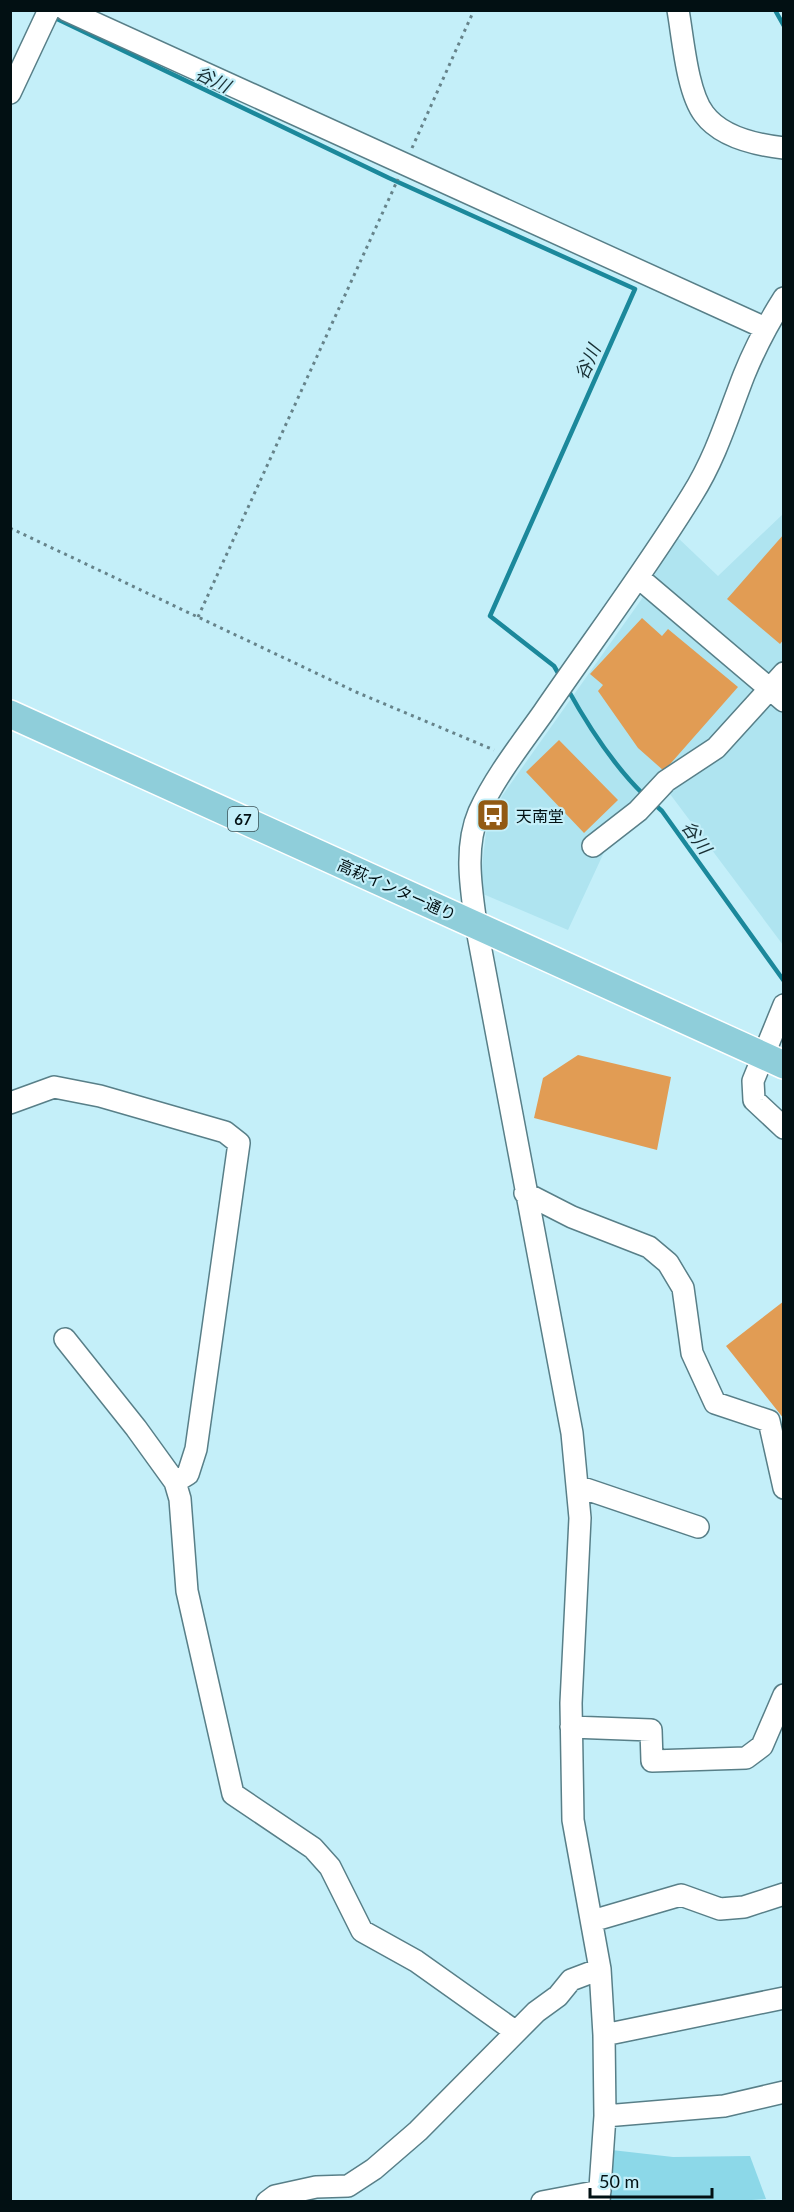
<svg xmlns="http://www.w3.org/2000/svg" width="794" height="2212" font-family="Lato,'Noto Sans JP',sans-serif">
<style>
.built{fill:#afe4f0}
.green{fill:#8cd8e8}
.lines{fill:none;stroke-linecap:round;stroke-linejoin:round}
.stream{stroke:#1b889b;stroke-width:4.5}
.building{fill:#e19c54}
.minor-casing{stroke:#587f88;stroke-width:24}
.major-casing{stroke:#fff;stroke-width:30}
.path{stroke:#66838a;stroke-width:3;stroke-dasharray:3 4.5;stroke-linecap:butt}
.minor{stroke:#fff;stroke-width:21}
.major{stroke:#8fceda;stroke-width:27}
.labels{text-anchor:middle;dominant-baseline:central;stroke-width:4.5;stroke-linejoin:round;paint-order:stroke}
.shield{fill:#c4eff9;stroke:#3c5358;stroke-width:1.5}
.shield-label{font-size:15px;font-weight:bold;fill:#021013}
.poi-label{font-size:16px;fill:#021013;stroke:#c4eff9;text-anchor:start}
.street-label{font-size:16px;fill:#021013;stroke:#c4eff9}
.water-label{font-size:18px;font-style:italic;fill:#172e33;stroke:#c4eff9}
</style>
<rect width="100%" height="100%" fill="#c4eff9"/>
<path class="built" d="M783,514V945L667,790L606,848L568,930L483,894L481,874L486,833L502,796L641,600L676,536L718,576Z"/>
<path class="green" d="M603,2149L673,2157L750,2156L766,2199L719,2202H599Z"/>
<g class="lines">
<path class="stream" d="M775,10L784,26
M53,17L389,178L635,289L490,616L554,666L561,678
M567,688C588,726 613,765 644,795
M653,803L662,811L784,981"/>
</g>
<path class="building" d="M784,534V639L780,644L727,599Z
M642,618L662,636L668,629L738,687L664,771L638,748L598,691L603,685L590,674Z
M559,740L618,800L584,833L526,772Z
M578,1055L671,1077L657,1150L534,1118L543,1078Z
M784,1301V1419L726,1346Z"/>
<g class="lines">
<defs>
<path id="minor" d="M66,10L765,328
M678,10C683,38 687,92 704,114C721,137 757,145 784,148
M10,93L49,10
M639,578L784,701
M593,846L638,811L666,781L716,748L784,673
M784,1005L753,1081L754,1100L784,1128
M10,1103L54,1087L100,1096L225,1132L239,1143L196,1449L188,1474L175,1482
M525,1193L572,1217L649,1247L668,1263L683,1288L692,1353L715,1403L769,1421L784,1488
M65,1339L136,1428L175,1482L180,1499L187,1591L233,1794L313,1848L330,1867L362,1931L416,1961L516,2032
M577,1486L698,1527
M571,1727L651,1730L652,1761L746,1758L762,1746L784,1695
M592,1921L681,1895L720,1909L744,1907L784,1894
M604,2035L784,1998
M605,2116L724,2106L784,2092
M267,2202L275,2196L316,2187L348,2186L374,2169L418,2131L536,2012L558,1996L571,1980L600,1969
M542,2202L600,2191
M599,2202L605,2116L604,2035L600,1969L573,1820L571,1703L580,1518L572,1433L476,924C471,888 464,847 479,812C495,777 521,744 543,713C593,640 646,570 692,495C716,457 728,416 744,375C755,348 768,323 784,298"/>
<path id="major" d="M10,714L784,1065"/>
</defs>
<use href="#minor" class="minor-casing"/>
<use href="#major" class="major-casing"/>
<path class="path" d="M412,148L474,10
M10,528L356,692L494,750
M198,617L398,179"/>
<use href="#minor" class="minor"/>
<use href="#major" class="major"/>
</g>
<defs>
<symbol id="bus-square" viewBox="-11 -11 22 22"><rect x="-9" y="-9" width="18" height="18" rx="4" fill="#925a14" stroke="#c4eff9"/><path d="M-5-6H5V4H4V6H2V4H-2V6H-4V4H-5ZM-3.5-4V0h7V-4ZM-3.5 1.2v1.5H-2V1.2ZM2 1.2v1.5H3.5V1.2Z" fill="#fff"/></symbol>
</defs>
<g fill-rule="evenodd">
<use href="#bus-square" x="474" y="796" width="38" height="38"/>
</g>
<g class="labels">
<rect class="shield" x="228" y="807" width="30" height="24" rx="4.5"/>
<g class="shield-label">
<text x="243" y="819">67</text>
</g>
<g class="poi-label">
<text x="516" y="815">天南堂</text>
</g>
<g class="street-label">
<text transform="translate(397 889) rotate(24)">高萩インター通り</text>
</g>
<g class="water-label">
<text transform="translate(213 79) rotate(26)">谷川</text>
<text transform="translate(587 362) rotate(-66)">谷川</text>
<text transform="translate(697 837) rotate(54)">谷川</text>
</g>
</g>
<rect width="794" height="2212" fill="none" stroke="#021013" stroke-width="24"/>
<path d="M590 2188v9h122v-9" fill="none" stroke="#021013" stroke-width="3"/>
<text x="599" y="2188" font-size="18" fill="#021013" stroke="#c4eff9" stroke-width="4.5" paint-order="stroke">50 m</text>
</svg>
